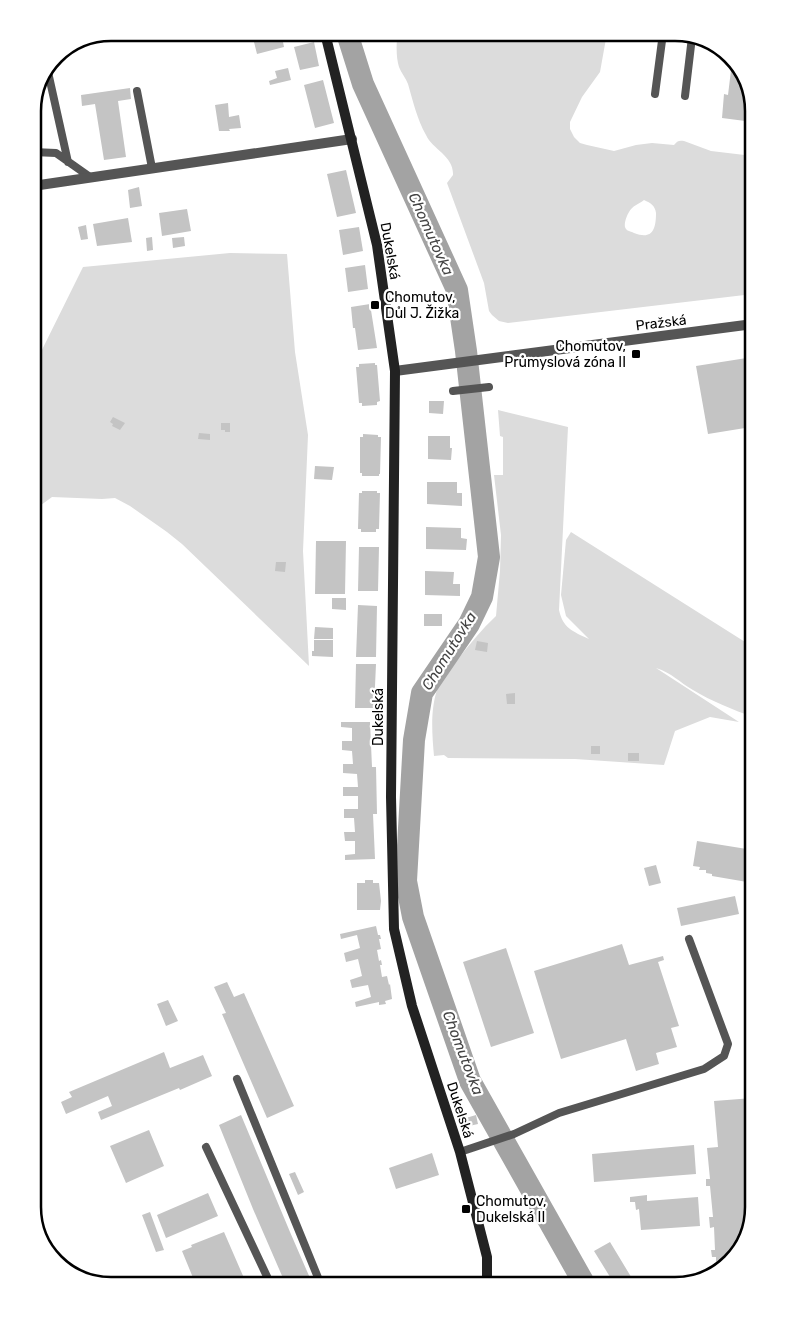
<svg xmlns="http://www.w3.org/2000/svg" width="786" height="1318" font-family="Rubik,sans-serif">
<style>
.green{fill:#dcdcdc;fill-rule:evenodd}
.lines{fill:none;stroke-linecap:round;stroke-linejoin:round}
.river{stroke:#a3a3a3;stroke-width:22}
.building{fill:#c4c4c4}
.lane{stroke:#555;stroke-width:8}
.street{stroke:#555;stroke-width:10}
.secondary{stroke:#222;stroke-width:10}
.poi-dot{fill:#000;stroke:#fff;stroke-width:2}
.labels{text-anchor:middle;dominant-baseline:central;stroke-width:4.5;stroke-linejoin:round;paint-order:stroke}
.street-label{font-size:14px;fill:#000;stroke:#fff}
.poi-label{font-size:14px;fill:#000;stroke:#fff;text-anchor:start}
.water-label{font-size:15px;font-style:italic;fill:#444;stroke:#fff}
.rim{fill:none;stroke:#000;stroke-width:2.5}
</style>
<rect width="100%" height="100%" fill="#fff"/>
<path class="green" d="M398,33H607L600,72L582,97L570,122V129L574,137L580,143L587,145L614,151L636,145L652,143L674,145C677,141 679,140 684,141L711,151L753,156V294L508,323L499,321L492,315L489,311L484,283L447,183L453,175C454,156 433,150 426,135C417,119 413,101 408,84C406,78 401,73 399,67C396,58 396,42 398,33ZM644,200C651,203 655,206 656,213C656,230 652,240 634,233C630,231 626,231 625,227C624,223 627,215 629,212C632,206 639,204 644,200Z
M230,253L287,254L295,352L308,435L303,551L309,666L182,544L167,532L130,506L115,498L102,499L52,497L37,508L33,509V368L83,267Z
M498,410L568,427L559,610C563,628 572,631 589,639L566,616L561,595L566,540L571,532L753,647V717C734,710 711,701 693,690C679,682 672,673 656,668L739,722L710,717L675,731L664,765L575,759L448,758L444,755L434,756C432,733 430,709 438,687C442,676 451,667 458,659C470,644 482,629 496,616L500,571L501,535L494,475H503V437L500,436Z"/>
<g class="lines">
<path class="river" d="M347,33L363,84L457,290L466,351L489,557L482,597L469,624L422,693L414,740L406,881L413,917L470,1081L585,1285"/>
</g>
<path class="building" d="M239,33H295L297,38L283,42L284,47L257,54L253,38L241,41Z
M314,42L319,66L300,70L294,47Z
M732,62L745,77L754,112L753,122L722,118L724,94L728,95Z
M288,68L291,80L270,85L269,81L277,78L275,71Z
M323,80L334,123L315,128L304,85Z
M130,88L131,99L118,101L126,157L104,160L95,104L82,106L81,95Z
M228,103L229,117L239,115L241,128L229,129L230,131H219L215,105Z
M346,170L356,213L337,217L327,174Z
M139,187L142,206L130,208L128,190Z
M187,209L191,231L162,236L159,213Z
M128,218L132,242L97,246L93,224Z
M86,225L88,239L81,240L78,227Z
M359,227L363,251L343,255L339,230Z
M152,237L153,250L147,251L146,238Z
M184,237L185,246L173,248L172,238Z
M365,265L368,289L348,292L345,268Z
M370,304L377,348L358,350L355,328H353L351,307Z
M753,357V453H749L745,428L708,434L696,366Z
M375,363V365H377L380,401L377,402V405L362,406V403H359L356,367H359V364Z
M429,401H444L443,414L429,413Z
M113,417L125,423L120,430L112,426L113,424L110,422Z
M221,423H230V432H225V430H221Z
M199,433L210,434V440L198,439Z
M363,434L378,435V437H381L380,474H379V476H362V473H360V437H363Z
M428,436H450V448H452L451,460L428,459Z
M315,466L334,467L332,480L314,479Z
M427,482H457V493H462V506L427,504Z
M362,491H377V493H380L379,529H376V532H361V529H358L359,493H362Z
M426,527L461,528V538L467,539L466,550L426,549Z
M316,541H346L345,594H315Z
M359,547H379L378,591H358Z
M276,562H286L285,572L275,571Z
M425,571L454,572L453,584H460V596L425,595Z
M332,598H346V610L332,609Z
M358,605L377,606L376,657H356Z
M424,614H442V626H424Z
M315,627L333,628V639H314Z
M314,640H333V657L312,656V651H314Z
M477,641L488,643L487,652L475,650Z
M356,664H376L374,708H355Z
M515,693V704H507L506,694Z
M341,722H370L372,767H376L377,814H373L375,859L345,860V855L355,854V841H345L344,832H355L354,818H344V809H358V796H343V787H358L357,774L343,773V764H353L352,751L342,750V741H352V728L341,727Z
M591,746H600V754H591Z
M628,753H639V761H628Z
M697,841L753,850V883L712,876V874L706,873V870H699L700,867L693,866Z
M656,865L661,883L649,886L644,868Z
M365,880H373V883H379L381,901L380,910H357V883H365Z
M735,896L739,914L681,926L677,908Z
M376,926L378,935H380L381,939H379L381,949L377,950L379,961L381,960L382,965H380L382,977L387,976L389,985L390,984L392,999L385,1001L386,1004L379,1005V1002L356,1007L355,1002L371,997L368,985L352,988L350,980L362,976L358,959L346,962L344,953L360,948L357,935L341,939L340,934Z
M622,944L629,965L663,956L664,960L658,962L679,1026L671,1028L677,1047L656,1053L659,1064L636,1071L626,1039L561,1059L534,971Z
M506,948L534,1033L491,1047L463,962Z
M227,982L234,997L244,993L294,1106L267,1118L222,1014L226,1013L214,987Z
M168,1000L178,1021L166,1026L157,1004Z
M164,1052L170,1068L203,1055L212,1076L180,1090L179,1088L101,1120L98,1112L112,1106L108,1096L66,1114L61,1102L72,1097L69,1092Z
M753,1098V1154H751L752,1165H753V1207L740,1250L723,1265L716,1266V1257H712L711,1250H715L714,1227L710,1228L709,1217H713L710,1186H706V1179H710L707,1148L718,1147L714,1101Z
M241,1115L290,1232L313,1285H286L253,1209L219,1125Z
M476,1115L478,1124L469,1126L466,1118Z
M149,1130L164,1166L126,1183L110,1146Z
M694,1145L696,1174L594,1182L592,1154Z
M432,1153L439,1175L396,1189L389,1168Z
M295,1172L304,1192L298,1195L289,1174Z
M208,1193L218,1216L166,1238L157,1215Z
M647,1195V1201L698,1197L700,1226L641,1230L639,1209L636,1210L635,1202H630V1197Z
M150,1212L164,1250L156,1252L142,1215Z
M224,1232L247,1285H196L182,1251L192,1247L191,1245Z
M610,1242L636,1285H615L594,1251Z"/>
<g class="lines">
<path class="lane" d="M48,72L68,162
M137,91L152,168
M655,94L663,33
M685,96L692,37
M33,152L56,153L90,177
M453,391L489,387
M237,1079L321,1285
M206,1147L271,1285
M460,1152L514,1134L559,1113L704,1069L724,1056L728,1044L689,939"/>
<path class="street" d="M33,186L352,139
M395,371L753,324"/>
<path class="secondary" d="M325,33L377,245L395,371L391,797L394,929L412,1006L460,1152L487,1257V1285"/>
</g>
<g class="poi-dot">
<rect x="370" y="300" width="10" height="10" rx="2.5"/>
<rect x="631" y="349" width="10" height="10" rx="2.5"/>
<rect x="461" y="1204" width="10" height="10" rx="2.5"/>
</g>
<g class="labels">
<g class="street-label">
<text transform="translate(390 251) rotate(80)">Dukelská</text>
<text transform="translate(661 323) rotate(-7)">Pražská</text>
<text transform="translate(378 717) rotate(-90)">Dukelská</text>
<text transform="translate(460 1110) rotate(72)">Dukelská</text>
</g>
<g class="poi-label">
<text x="385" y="297">Chomutov,<tspan x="385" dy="16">Důl J. Žižka</tspan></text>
<text x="626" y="346" text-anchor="end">Chomutov,<tspan x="626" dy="16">Průmyslová zóna II</tspan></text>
<text x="476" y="1201">Chomutov,<tspan x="476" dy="16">Dukelská II</tspan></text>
</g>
<g class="water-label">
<text transform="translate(431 234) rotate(66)">Chomutovka</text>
<text transform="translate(449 651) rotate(-58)">Chomutovka</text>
<text transform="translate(463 1053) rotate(69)">Chomutovka</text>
</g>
</g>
<path d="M0 0H786V1318H0ZM111 41H675A70 70 0 0 1 745 111V1207A70 70 0 0 1 675 1277H111A70 70 0 0 1 41 1207V111A70 70 0 0 1 111 41Z" fill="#fff" fill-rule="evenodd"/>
<path class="rim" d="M111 41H675A70 70 0 0 1 745 111V1207A70 70 0 0 1 675 1277H111A70 70 0 0 1 41 1207V111A70 70 0 0 1 111 41Z"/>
</svg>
